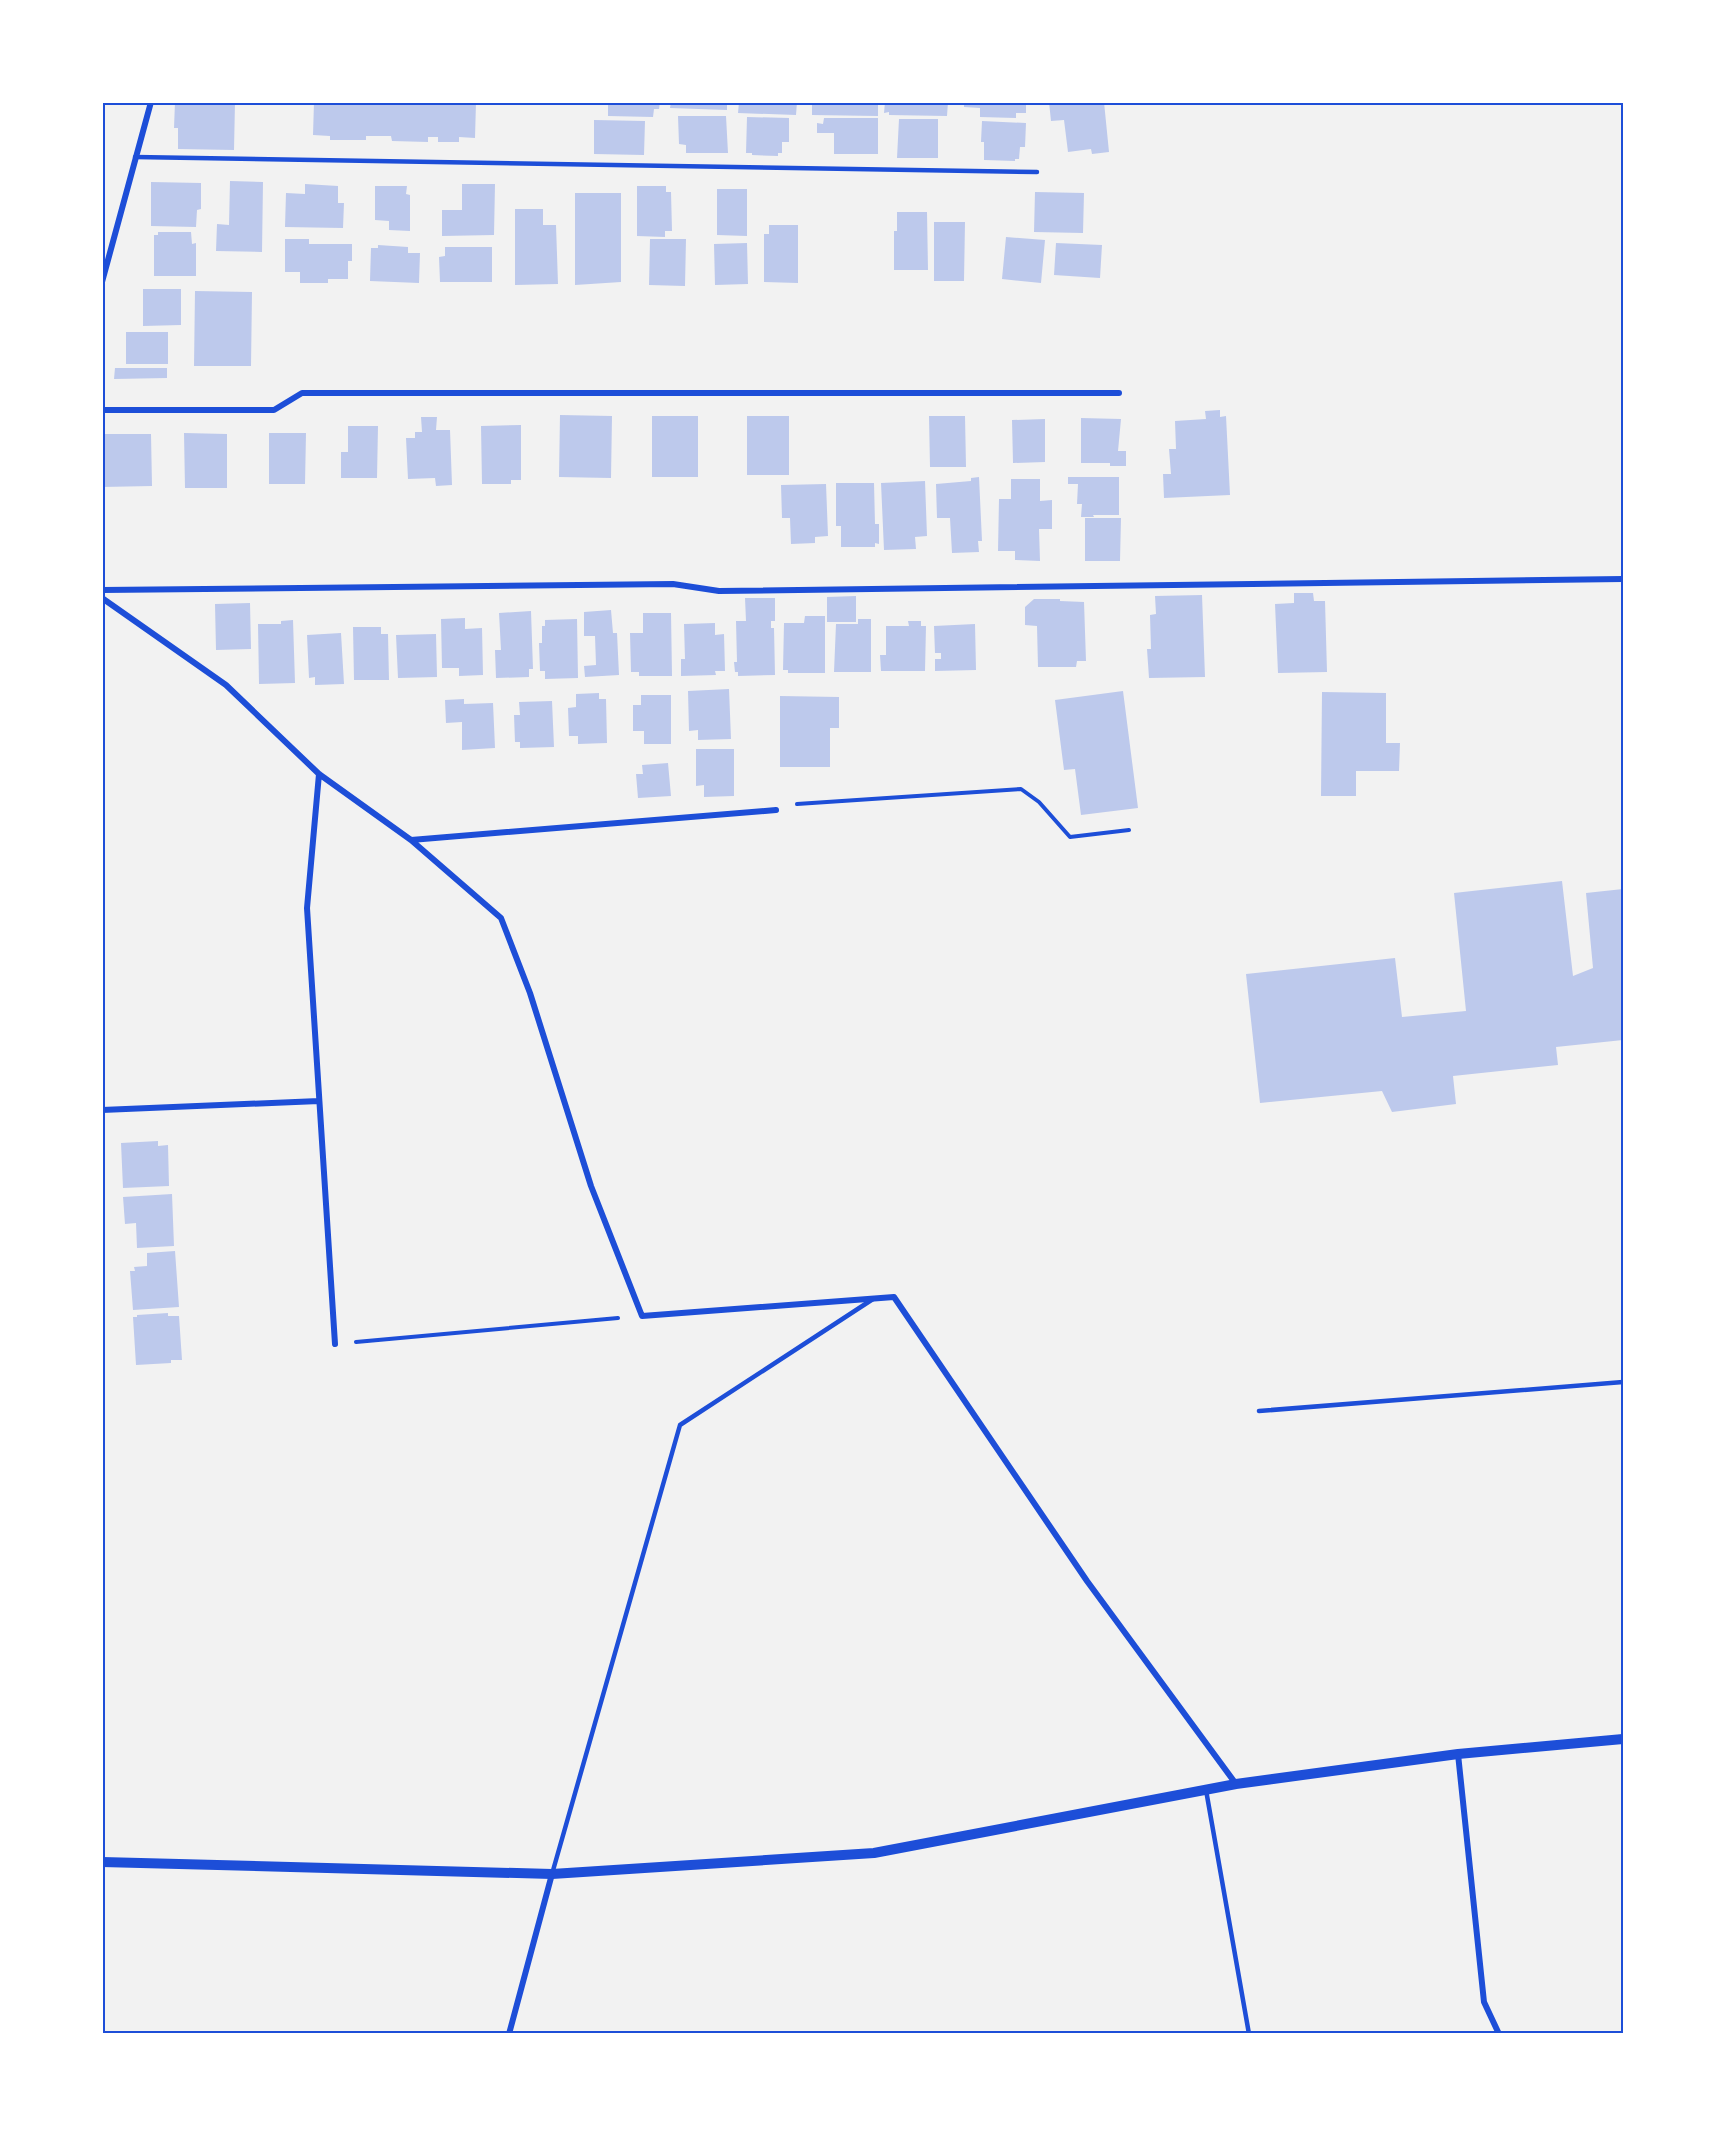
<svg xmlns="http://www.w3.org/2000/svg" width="1725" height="2136" font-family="Lora,serif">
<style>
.building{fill:#bdc9ec}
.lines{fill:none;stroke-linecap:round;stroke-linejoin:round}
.path{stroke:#1d4ed8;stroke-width:4}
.service{stroke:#1d4ed8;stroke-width:4.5}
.minor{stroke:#1d4ed8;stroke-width:6}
.tertiary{stroke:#1d4ed8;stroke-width:10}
.neatline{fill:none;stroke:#1d4ed8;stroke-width:2}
</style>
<rect width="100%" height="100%" fill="#f2f2f2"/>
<path class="building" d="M175,102H235L234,150L178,149V128H174Z
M314,102H476L475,138L459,137V142H438V137H428V142L392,141L391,136H366V140H330V136L313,135Z
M608,102H660L659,109H654L653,117L608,116Z
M671,102H727V110L670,108Z
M739,102H797L796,115L738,113Z
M812,102H878V116L812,115Z
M885,102H948L947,116L889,115V112L884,113Z
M964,102H1026V113H1016V118L980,117V108L964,107Z
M1049,102H1104L1109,152L1092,154L1091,149L1068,152L1064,120L1051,121Z
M678,116H726L728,153H686V145L679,144Z
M747,117L789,118V142H782V153H778V156L752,155V153H746Z
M824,118H878V154H834V133H817V123L823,124Z
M899,119H938V158H897Z
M594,120L645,121L644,155L594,154Z
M982,121L1026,123L1025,147H1020L1019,159H1015V161L984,160V142H981Z
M230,181L263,182L262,252L216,251L217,224L229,225Z
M151,182L201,183V209L197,210L196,227L151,226Z
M305,184L338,186V203H344L343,228L285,227L286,193L305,194Z
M462,184H495L494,235L442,236V210H462Z
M375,186H407L406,194L410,195V231L389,230V221L375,220Z
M637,186H666V192H671L672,231H665V237L637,236Z
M717,189H747V236L717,235Z
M1035,192L1084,193L1083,233L1034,232Z
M575,193H621V282L575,285Z
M515,209H543V225H556L558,284L515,285Z
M897,212H927L928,270H894V231H897Z
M934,222H965L964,281H934Z
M769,225H798V283L764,282V234H769Z
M158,232H191L192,244L196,243V276H154V235H158Z
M1006,237L1045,240L1041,283L1002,279Z
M285,239H309V244H352V261H348V279H328V283H300V272H285Z
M650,239H686L685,286L649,285Z
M747,243L748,284L715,285L714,244Z
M1056,243L1102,245L1100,278L1054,275Z
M378,245L408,247V253H420L419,283L370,281L371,248H378Z
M445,247H492V282H440L439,257L445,256Z
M143,289H181V325L143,326Z
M195,291L252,292L251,366H194Z
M126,332H168V364H126Z
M115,368H167V378L114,379Z
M1220,410V417L1226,416L1230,495L1164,498L1163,474H1171L1169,449H1176L1175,421L1206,419L1205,411Z
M560,415L612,416L611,478L559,477Z
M652,416H698V477H652Z
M747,416H789V475H747Z
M929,416H965L966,467H930Z
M421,417H437L436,430H450L452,485L436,486L435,478L408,479L406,438H415V432H422Z
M1081,418L1121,419L1118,451H1126V466H1110V463H1081Z
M1045,419V462L1013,463L1012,420Z
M521,425V480H511V484H482L481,426Z
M348,426H378L377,478H341V452H348Z
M184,433L227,434V488H185Z
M269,433H306L305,484H269Z
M102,434H151L152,486L102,487Z
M979,477L982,541H978L979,552L952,553L950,518H937L936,484L971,481V478Z
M1068,477H1119V515H1093L1094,517H1081L1082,504H1077L1078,484H1068Z
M1011,479H1040V501L1052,500V529H1039L1040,561L1015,560V551H998L999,499H1011Z
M925,481L927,536L915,537L916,549L884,550L881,483Z
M836,483H874L875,524H879V544L875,543V547H841V526H836Z
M826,484L828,536L815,537V543L791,544L790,518H782L781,485Z
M1085,518H1121L1120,561H1085Z
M1294,593H1313L1314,601H1325L1327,672L1278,673L1275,604L1294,603Z
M1202,595L1205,677L1149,678L1147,649H1151L1150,615L1156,614L1155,596Z
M856,596V622H827V597Z
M745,598H775V621H771V628H774L775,675L738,676V672H735L734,662H737L736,621H746Z
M1034,599H1060V601L1084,602L1086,661H1077L1076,667H1038L1037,626L1025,625V607Z
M250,603L251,649L216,650L215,604Z
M611,610L613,633H617L619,675L585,677L584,666L596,665L595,636H584V612Z
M531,611L533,669H529V677L496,678L495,650H501L499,613Z
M643,613H671L672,676H639V672H631L630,633H643Z
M805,616H825V673H788V670H783L784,623H804Z
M465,618V629L482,628L483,675L459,676V668H442L441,619Z
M577,619L578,678L545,679V671H540L539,643H542V626H545V620Z
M858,619H871V672H834L836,624H858Z
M293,620L295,683L259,684L258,624H281V621Z
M908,621H921V626H926L925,671H881L880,655H886V626H909Z
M715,623V635L724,634L725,671H715L716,675L681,676V659H685L684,624Z
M975,624L976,670L935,671V659H941V653H935L934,626Z
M353,627H381V634H388L389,680H354Z
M341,633L344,684L315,685V677L309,678L307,635Z
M436,634L437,677L398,678L396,635Z
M729,689L731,739L698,740V730L689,731L688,691Z
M1123,691L1138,808L1081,815L1075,769L1064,770L1055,700Z
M1322,692L1386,693V743H1400L1399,771H1356V796H1321Z
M599,693V699H606L607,743L578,744V736H569L568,708L576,707V694Z
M641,695H671V744H644V731H633V705H641Z
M780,696L839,697V728H830V767H780Z
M464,699V704L493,703L495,748L462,750V722L446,723L445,700Z
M552,701L554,747L520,748V742H515L514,715H520L519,702Z
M696,749H734V796L704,797V785L696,786Z
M668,763L671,796L638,798L636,774H643L642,765Z
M1562,881L1573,976L1593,968L1586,893L1623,889V1019H1621L1623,1040L1556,1047L1558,1065L1453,1076L1456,1104L1392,1112L1382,1091L1260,1103L1246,974L1395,958L1402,1017L1466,1011L1454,893Z
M158,1141V1146L168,1145L169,1186L123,1188L121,1143Z
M172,1194L174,1246L137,1248L136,1223L125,1224L123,1197Z
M175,1251L179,1307L133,1310L130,1271H135L134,1267L147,1266V1253Z
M168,1313V1316H179L182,1360H171V1363L136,1365L133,1317H137V1315Z"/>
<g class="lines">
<path class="path" d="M797,804L1021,789L1039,802L1070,837L1129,830
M356,1342L618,1318"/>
<path class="service" d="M135,157L1037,172
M1259,1411L1623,1382
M1206,1790L1249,2034
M552,1874L680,1425L873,1299"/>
<path class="minor" d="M102,282L151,102
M102,410H274L302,393H1119
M102,590L673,584L719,591L1623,579
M102,598L226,685L319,774L411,840L501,918L530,993L591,1186L642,1316L894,1297L1087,1581L1236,1784
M319,774L307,908L335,1344
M411,840L776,810
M102,1110L319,1101
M1458,1754L1484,2002L1499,2034
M509,2034L552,1874"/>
<path class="tertiary" d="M102,1862L552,1874L874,1853L1236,1784L1458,1754L1623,1739"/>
</g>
<rect width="1725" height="2136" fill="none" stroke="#ffffff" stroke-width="207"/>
<rect x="104" y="104" width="1518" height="1928" class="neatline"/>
</svg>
